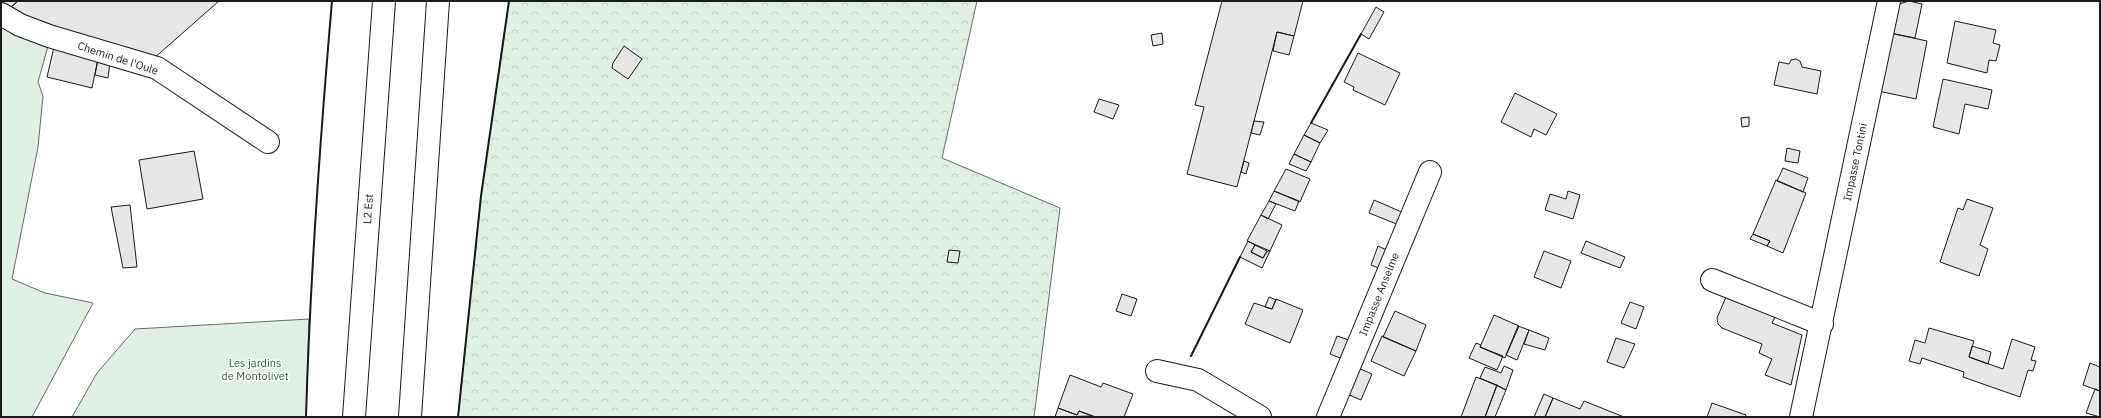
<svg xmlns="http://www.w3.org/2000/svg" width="2101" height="418" font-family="'IBM Plex Sans',sans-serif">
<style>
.green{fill:#e0efe3;stroke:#6a6a6a}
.forest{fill:url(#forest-crowns);stroke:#6a6a6a}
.building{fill:#e6e6e6;stroke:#1a1a1a}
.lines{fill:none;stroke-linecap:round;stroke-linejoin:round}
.minor-casing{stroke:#1a1a1a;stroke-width:24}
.motorway-casing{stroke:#1a1a1a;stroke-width:24}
.minor{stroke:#fff;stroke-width:22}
.motorway{stroke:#fff;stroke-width:22}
.wall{stroke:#1a1a1a;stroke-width:2}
.labels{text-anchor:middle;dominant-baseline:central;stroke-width:3;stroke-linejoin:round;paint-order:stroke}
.street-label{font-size:11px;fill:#1a1a1a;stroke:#fff}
.park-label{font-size:11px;fill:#2b5a34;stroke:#fff}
</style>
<defs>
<pattern id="forest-crowns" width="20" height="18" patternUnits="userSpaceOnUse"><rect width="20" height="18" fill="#e0efe3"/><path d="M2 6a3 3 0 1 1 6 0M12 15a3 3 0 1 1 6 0" fill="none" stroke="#c0ccc2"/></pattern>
</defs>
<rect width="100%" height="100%" fill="#fff"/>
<path class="green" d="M1,25L48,46L38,82L43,96L38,147L12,279L45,293L93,303L32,417H1Z
M309,319L306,417H72L97,373L135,329Z"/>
<path class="forest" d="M509,1H977L942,158L1060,208L1034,417H458L481,196Z"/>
<path class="building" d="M2,1H18L10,8Z
M18,1H219L152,60L15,12L10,8Z
M1222,1H1303L1294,36L1277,32L1237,187L1187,174L1204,107L1195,105Z
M1909,1L1922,4L1915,38L1890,33L1896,5Z
M1376,7L1384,12L1369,39L1361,34Z
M1955,21L1996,30L1993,43L2000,45L1996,61L1989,60L1987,73L1947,63Z
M1277,32L1294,36L1289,55L1273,51Z
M1162,33L1163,44L1153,46L1151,35Z
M1890,33L1927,41L1916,99L1878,91Z
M624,46L642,59L628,79L612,68L613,63Z
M54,47L98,59L92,88L47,77Z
M1358,53L1400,73L1385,105L1353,90L1354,87L1344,82Z
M98,59L110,62L108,78L95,75Z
M1796,59L1800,61L1802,67L1821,71L1817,94L1774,85L1779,62L1789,64L1791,60Z
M1943,79L1992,90L1988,109L1965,104L1959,134L1933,127Z
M1515,93L1557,114L1546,135L1534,129L1531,137L1501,122Z
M1099,99L1119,105L1113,119L1094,112Z
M1749,117V126L1742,127L1741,118Z
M1254,121L1264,122L1260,135L1251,133Z
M1311,123L1328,130L1320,143L1304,135Z
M1304,135L1320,143L1311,162L1294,154Z
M1787,148L1800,151L1798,163L1785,161Z
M194,151L203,199L147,209L139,160Z
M1294,154L1311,162L1306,171L1289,164Z
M1244,161L1249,163L1246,174L1241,172Z
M1783,168L1808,178L1803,192L1777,181Z
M1286,169L1310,179L1300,202L1274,191Z
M1776,180L1806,193L1783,253L1767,246L1770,241L1753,234Z
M1274,191L1299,201L1295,211L1269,201Z
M1568,191L1580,195L1573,219L1545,210L1550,194L1566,199Z
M1967,199L1993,208L1980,245L1988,249L1979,276L1940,262L1958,208L1963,210Z
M1374,200L1404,213L1399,225L1369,213Z
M1269,201L1276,204L1268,219L1261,215Z
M130,205L137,267L123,268L111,207Z
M1261,215L1282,225L1270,251L1247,241Z
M1753,234L1770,241L1767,246L1750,239Z
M1248,241L1255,245L1251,252L1263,258L1267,251H1270L1262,268L1240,257Z
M1586,241L1625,257L1620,268L1581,253Z
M1255,245L1267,251L1263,258L1251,252Z
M1378,246L1389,251L1381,269L1371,265Z
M949,250L960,251L958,263L947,262Z
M1544,251L1571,261L1561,288L1534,277Z
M1122,294L1137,299L1131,316L1116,311Z
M1269,297L1276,300L1272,309L1265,307Z
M1726,297L1775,317L1772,323L1802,335L1791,385L1765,375L1772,359L1759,353L1762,344L1722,328L1718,324L1717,318Z
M1276,299L1303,310L1290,343L1245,324L1254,303L1272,309Z
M1630,302L1644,307L1636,329L1621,323Z
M1395,311L1426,325L1416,351L1383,337Z
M1494,315L1519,326L1505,358L1480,347Z
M1518,326L1529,330L1517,360L1506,355Z
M1929,328L1974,341L1969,357L2003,369L2012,339L2035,347L2031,360L2036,361L2033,371L2028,370L2020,397L1963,377L1964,372L1922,358L1920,364L1909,361L1915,340L1925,343Z
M1529,330L1549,338L1545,350L1524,344Z
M1337,336L1352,341L1345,360L1330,354Z
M1382,336L1416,351L1404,376L1371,361Z
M1616,338L1635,344L1624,368L1607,362Z
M1476,343L1481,345L1480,347L1503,356L1497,370L1469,358Z
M1972,346L1991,352L1988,364L1969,357Z
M2090,363L2100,367V391L2083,385Z
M1504,366L1513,370L1506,390L1480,378L1485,367L1501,373Z
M1358,368L1372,374L1361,400L1347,394Z
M1070,375L1101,387L1103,383L1133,394L1124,417H1096L1079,411L1077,415L1058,408Z
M1476,377L1497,385L1485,417H1461Z
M1497,385L1506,390L1495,417H1485Z
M2095,389L2100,391V417L2086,413Z
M1544,394L1553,398L1545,417H1534Z
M1553,398L1580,409L1584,401L1624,417H1545Z
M1712,403L1746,415L1745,417H1707Z
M1058,408L1077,415L1079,411L1092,416L1055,417Z"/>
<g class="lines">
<defs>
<path id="minor" d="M1,14L20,25L49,36L157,68L268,142
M1712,280L1822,324
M1157,371L1198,380L1260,417
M1328,417L1430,172
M1801,417L1889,1"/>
<path id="motorway" d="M354,417L384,1
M410,417L438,1"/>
</defs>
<use href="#minor" class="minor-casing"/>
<use href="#motorway" class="motorway-casing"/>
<use href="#minor" class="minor"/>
<use href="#motorway" class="motorway"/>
<path class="wall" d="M1311,123L1361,34
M1191,356L1240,257
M306,417C310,278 320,140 332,1
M458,417L481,196L509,1"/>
</g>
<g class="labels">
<g class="street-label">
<text transform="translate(118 58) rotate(18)">Chemin de l'Oule</text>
<text transform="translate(1855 162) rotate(-78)">Impasse Tontini</text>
<text transform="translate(368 209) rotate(-86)">L2 Est</text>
<text transform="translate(1379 294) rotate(-68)">Impasse Anselme</text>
</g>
<g class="park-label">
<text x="255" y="363">Les jardins<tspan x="255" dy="13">de Montolivet</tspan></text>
</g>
</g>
<rect width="2101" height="418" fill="none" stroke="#1a1a1a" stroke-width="4"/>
</svg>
